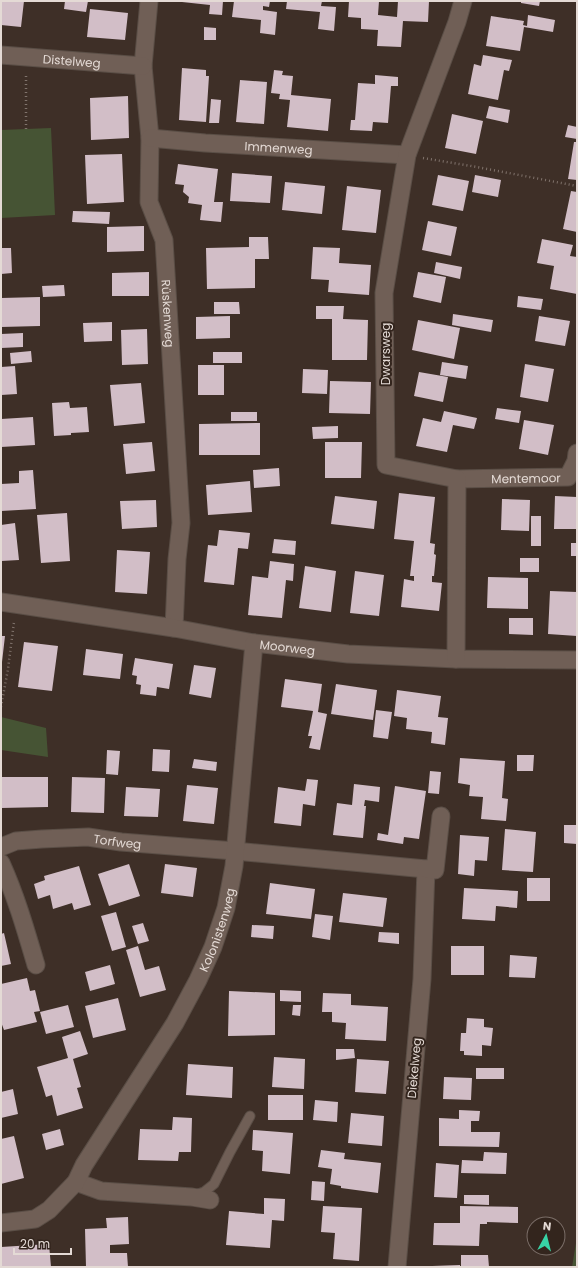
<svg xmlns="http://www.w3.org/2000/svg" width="578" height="1268" font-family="Poppins,sans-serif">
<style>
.green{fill:#465434}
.building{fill:#d2bec7}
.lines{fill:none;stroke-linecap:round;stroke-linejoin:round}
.lane-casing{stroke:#5a4e46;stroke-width:11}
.street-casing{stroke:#5a4e46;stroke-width:19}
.path{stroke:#80736c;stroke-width:2.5;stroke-dasharray:1 3;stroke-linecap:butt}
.lane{stroke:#705f56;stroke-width:9}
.street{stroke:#705f56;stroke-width:17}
.labels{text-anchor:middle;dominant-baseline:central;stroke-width:4;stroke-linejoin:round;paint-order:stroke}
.street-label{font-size:12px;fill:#e4dad5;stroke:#33251d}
</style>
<rect width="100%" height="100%" fill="#3e2f27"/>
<path class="green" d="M51,128L55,215L1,218V130Z
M1,717L46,728L48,757L1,750Z
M577,1237V1267H572Z"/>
<path class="building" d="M1,1H24L21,27L1,25Z
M65,1H88L86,12L64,9Z
M182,1H223L222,15L209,14L210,5L182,2Z
M234,1H270L269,7L263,6V10L277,12L275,35L260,33L261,20L232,17Z
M287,1H322L321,6L336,7L334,31L318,29L320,12L286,9Z
M349,1H379L378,15L397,17L398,1H429L428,22L403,21L401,47L377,46L378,30L361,29V18L348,17Z
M521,1H540L539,6L521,3Z
M90,9L128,13L125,40L87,37Z
M528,15L555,20L553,32L524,27L520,51L486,46L491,16L524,21L523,25L527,26Z
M204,27L216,28V40H204Z
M483,55L512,60L509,71L504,70L498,100L468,94L474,64L481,66Z
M182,68L206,70V76H209L206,122L179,120Z
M274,70L283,71L282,75L293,76L291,95L331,99L328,131L287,127L290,100L279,99L280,94L271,93Z
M375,75L398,77V86H391L388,123L373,122L372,131L350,130L351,120H355L358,83L375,84Z
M240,80L267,82L264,124L236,122Z
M128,96L129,138L91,140L90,98Z
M211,99L221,100L219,123H209Z
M489,106L510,110L508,123L486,118Z
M452,114L483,121L476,154L445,148Z
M568,125L577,127V139L565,137Z
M574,142H577V180L568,179Z
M122,154L124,202L87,204L85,155Z
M178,164L218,169L214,202H223L221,222L200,220L202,205L188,203L189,197L183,192L184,185L175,184Z
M232,173L272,176L270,203L230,201Z
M438,175L469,181L463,211L432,205Z
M475,175L501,180L498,197L472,192Z
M285,182L325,186L322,214L282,210Z
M347,186L381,190L376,233L342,230Z
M571,191L577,192V232L563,229Z
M73,211L110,212L109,224L72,222Z
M428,221L457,227L451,256L422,250Z
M144,226V251L107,252V227Z
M249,237H268L269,259H255V288L207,289L206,248L249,247Z
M542,239L573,245L570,256L577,257V294L550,289L554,266L537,263Z
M313,247L340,248L339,263L371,265L369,295L328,292L329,280L311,279Z
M1,248H11L12,273L1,274Z
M436,262L462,267L460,279L434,273Z
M149,272V296H112V273Z
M418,272L446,277L441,303L413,297Z
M64,285L65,296L43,297L42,286Z
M518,296L543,299L541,310L517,307Z
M40,297V326L1,327V298Z
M214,302H239L240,314H214Z
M316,306H344L343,319L368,320L367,360H332V319H316Z
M453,314L493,320L491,332L452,325Z
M230,316V338L196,339V317Z
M539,316L570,321L565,346L535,341Z
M418,320L460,328L454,359L412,350Z
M112,322V341L84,342L83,323Z
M147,329L148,364L122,365L121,330Z
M23,333V347L1,348V334Z
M31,351L32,362L11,364L10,353Z
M213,352H242V363H213Z
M442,362L468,366L466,379L440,375Z
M525,364L554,369L548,402L520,397Z
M198,365H224V395H198Z
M15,366L17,394L1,395V367Z
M303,369L328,370L327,394L302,393Z
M419,372L448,377L443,402L414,396Z
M330,381L371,382L370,414L329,413Z
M141,383L145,423L114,426L110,385Z
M69,402L70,408L87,407L89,432L71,433V435L54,436L52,403Z
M497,408L521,411L519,423L495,419Z
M444,411L477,418L474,429L453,425L447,452L416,446L423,418L441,422Z
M231,412H257V421H231Z
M33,417L35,445L1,447V419Z
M524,420L554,425L548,455L519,449Z
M260,423V455H199V424Z
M338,426V438L313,439L312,427Z
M152,442L155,471L126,474L123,444Z
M325,442H362L361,478H325Z
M279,468L280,486L254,488L253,470Z
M33,470L36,509L1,511V484L19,483V471Z
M250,481L252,512L208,515L206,485Z
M399,493L435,497L430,543L435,544L434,554L436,555L434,576H432V582L442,583L439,611L401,607L404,579L414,581V576H410L414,541L394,539Z
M335,496L377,501L374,529L331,524Z
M555,496L577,497V529H554Z
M502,499L530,500L529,531L501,530Z
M156,500L157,527L122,529L120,501Z
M67,513L70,561L41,563L37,515Z
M531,516H541V546H531Z
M15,523L19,560L1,561V525Z
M219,530L250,533L248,549L238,548L234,585L204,582L208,545L217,546Z
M274,539L296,541L295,555L272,553Z
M571,543H577V556H571Z
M117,550L150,552L147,594L115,592Z
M520,558H539V572H520Z
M270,561L294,564L293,581L286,580L282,618L248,615L252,576L268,578Z
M305,566L336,571L331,612L299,608Z
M355,571L384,575L379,616L350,613Z
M488,577L528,578V609L487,608Z
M550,591L577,592V636L548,634Z
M509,618H533V635L509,634Z
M1,636H5L2,662H1Z
M24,642L58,646L52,691L18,687Z
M86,649L123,654L120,679L83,675Z
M135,658L173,664L169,689L157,687L156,696L140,694L141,685L136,684L137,676L132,675Z
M194,665L216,668L211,698L189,694Z
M285,679L322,684L318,712L327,714L320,750L309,748L312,736H308L313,711L281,707Z
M336,684L377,690L373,720L331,714Z
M397,690L441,696L438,717L448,718L445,745L431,743L432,732L406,729L407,718L394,716Z
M376,710L392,712L388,739L373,737Z
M153,749L170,750L169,772L152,771Z
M107,750L120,751L118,775L106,774Z
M517,755H534L533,771H517Z
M460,758L505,761L502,798L508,799L506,821L481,819L483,797L469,796L470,785L458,783Z
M194,759L217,762L216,771L192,768Z
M430,771L441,772L439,794L428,793Z
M1,777H48V807L1,808Z
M72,777L105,778L104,813L71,812Z
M307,779L318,780L315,806L303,804L301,826L274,823L278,787L305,791Z
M354,784L380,787L379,802L365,800L364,806H366L363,838L333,835L337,803L352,805Z
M187,785L218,788L214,824L183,821Z
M395,786L426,791L419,839L404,837L403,844L377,840L378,833L388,835Z
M126,787L160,789L158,817L124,816Z
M564,825H577V844L564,843Z
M505,829L536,832L533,872L502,870Z
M460,835L489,837L487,861L475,860L474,876L458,874Z
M129,864L140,896L109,906L98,874Z
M165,864L197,868L193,897L161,893Z
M79,866L91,905L74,910L72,903L53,909L50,895L38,899L34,884L45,880L44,876Z
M527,878H550V901H527Z
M270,883L315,889L311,919L266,914Z
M464,888L518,891L517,908L496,906L495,921L462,919Z
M343,893L387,898L383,927L339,922Z
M116,912L126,947L112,951L101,916Z
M315,914L333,916L330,940L312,937Z
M143,923L149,941L138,944L132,926Z
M252,925L274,926L273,939L251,937Z
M379,932L399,933V944L378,942Z
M4,933L11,964L1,966V934Z
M138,946L145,970L159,966L166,990L140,997L126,950Z
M451,946H484V975H451Z
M510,955L537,957L535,978L509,977Z
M110,965L115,984L90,991L85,972Z
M27,978L30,991L35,990L40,1011L34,1012L37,1022L4,1030L1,1022V984Z
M280,990L301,991V1002L280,1001Z
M229,991L275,993V1035L228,1036Z
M323,993L351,994V1005L388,1007L386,1041L345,1039L346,1023L332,1022V1012H322Z
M118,998L126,1030L93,1038L85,1006Z
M68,1005L74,1027L46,1034L40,1012Z
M293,1005H301L300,1016L292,1015Z
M467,1018L484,1019V1027L493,1028L491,1046L482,1045V1056L464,1055V1051H460L461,1033H466Z
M80,1031L88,1054L73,1059L81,1087L77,1088L83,1108L57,1116L52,1095L46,1097L37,1067L68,1058L62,1037Z
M336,1049H354L355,1058L336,1060Z
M274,1057L305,1059L304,1089L272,1087Z
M357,1059L389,1061L386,1094L355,1092Z
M188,1064L233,1067L232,1098L186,1095Z
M476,1068H504V1079H476Z
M444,1077L472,1078L471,1100L443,1099Z
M13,1089L18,1114L1,1118V1092Z
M268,1095H303V1120H268Z
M315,1100L338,1102L337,1122L313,1120Z
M459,1110L480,1111L479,1121H471V1132H500L499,1147L439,1146V1118L459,1119Z
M351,1113L384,1116L382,1146L348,1143Z
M173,1117L192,1118L191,1152H179L178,1161L138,1160L140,1129L172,1130Z
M60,1129L64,1145L46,1150L42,1134Z
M253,1130L293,1133L290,1174L262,1171L263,1151L252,1150Z
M14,1136L24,1178L1,1184V1139Z
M321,1150L345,1153L344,1159L381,1163L378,1193L341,1188V1186L330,1184L332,1169L318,1167Z
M484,1152L507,1153L506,1174L461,1173L462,1160L483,1161Z
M436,1163L459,1165L457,1198L434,1197Z
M312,1181L325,1182L324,1201L311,1200Z
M464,1195H489V1205L464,1204Z
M264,1198L285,1199L284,1221L272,1220L270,1248L226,1245L229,1211L264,1214Z
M323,1206L362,1208L359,1261L333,1259L335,1233L321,1232Z
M460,1206L518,1207V1223L487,1222V1224H480L479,1246L433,1245L434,1223H460Z
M128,1217L129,1244L110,1245V1253H127L128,1267H86L85,1229L107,1228L106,1218Z
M49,1244L51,1267H1V1247Z
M461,1255H488L489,1267H461Z
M460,1265V1267H432V1266Z"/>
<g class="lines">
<defs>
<path id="lane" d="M195,1195L204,1192L214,1184L230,1152L250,1116"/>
<g id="street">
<path id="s1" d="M149,1L143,66L150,138L149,202L164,240L181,523L177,559L174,628"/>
<path id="s2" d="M1,55L143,66"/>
<path id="s3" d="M150,138L205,143L407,155"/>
<path id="s4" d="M457,479L568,477L576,461L577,453"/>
<path id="s5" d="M1,602L174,628L254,643L348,654L456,659L577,660"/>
<path d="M456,659L457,479L386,465L384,293L407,155L457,22L463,1"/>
<path id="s6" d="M1,847L16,841L42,839L88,837L121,842L235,851L426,869L422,979L397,1267"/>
<path d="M1,863C16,896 26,931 36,965"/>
<path d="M426,869L435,870L441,816"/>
<path d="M76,1182L101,1191L192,1197L210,1200"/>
<path id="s7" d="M1,1223L35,1219L49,1210L76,1182L84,1165L175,1023L198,980L213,947L226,908L234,866L254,643"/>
</g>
</defs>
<use href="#lane" class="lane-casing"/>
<use href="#street" class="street-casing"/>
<path class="path" d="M26,129V73
M423,158L477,167L577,186
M1,707L8,669L14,622"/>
<use href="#lane" class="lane"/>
<use href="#street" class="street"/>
</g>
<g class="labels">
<g class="street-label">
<text stroke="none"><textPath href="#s2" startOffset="71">Distelweg</textPath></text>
<text stroke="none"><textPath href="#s3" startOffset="129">Immenweg</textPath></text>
<text stroke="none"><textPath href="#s1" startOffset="316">Rüskenweg</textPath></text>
<text transform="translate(385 354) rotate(-90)">Dwarsweg</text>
<text stroke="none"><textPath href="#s4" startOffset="69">Mentemoor</textPath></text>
<text stroke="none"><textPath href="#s5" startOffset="290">Moorweg</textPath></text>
<text stroke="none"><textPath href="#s6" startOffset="118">Torfweg</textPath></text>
<text stroke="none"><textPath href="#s7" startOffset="380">Kolonistenweg</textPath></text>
<text transform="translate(414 1068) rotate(-85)">Diekelweg</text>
</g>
</g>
<rect width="578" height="1268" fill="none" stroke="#e4dad5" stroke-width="4"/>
<g transform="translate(546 1236) rotate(7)"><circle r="19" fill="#33251d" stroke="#7a6d67"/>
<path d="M0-3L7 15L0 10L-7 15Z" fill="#38d4a6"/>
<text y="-6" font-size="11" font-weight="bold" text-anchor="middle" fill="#e4dad5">N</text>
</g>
<path d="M14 1248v6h57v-6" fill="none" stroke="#e4dad5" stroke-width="2"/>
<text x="20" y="1248" font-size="12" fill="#e4dad5" stroke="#33251d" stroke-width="3" paint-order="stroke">20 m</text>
</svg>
